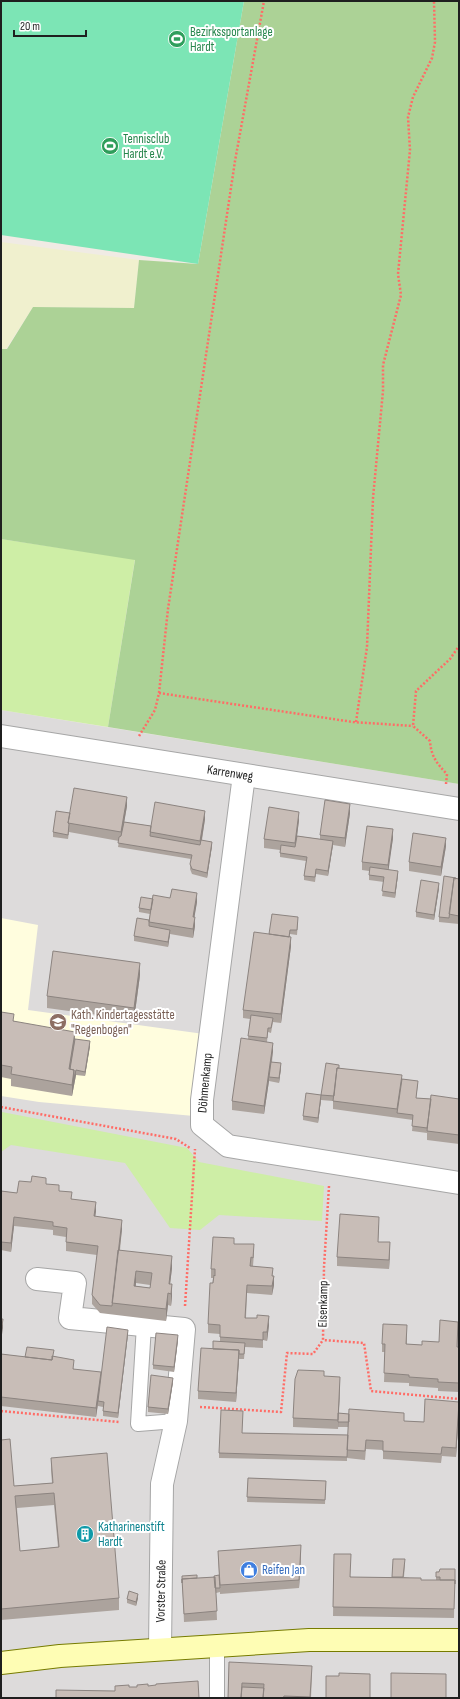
<svg xmlns="http://www.w3.org/2000/svg" width="460" height="1699" font-family="'Sofia Sans Condensed',sans-serif">
<style>
.residential{fill:#dddbdb}
.education{fill:#fffdde}
.farmland{fill:#f0f0ce}
.grass{fill:#ceeea6}
.forest{fill:#acd296}
.pitch{fill:#7ce5b5}
.lines{fill:none;stroke-linecap:round;stroke-linejoin:round}
.lane-casing{stroke:#a6a6a6;stroke-width:16}
.street-casing{stroke:#a6a6a6;stroke-width:24}
.secondary-casing{stroke:#767b00;stroke-width:24}
.path{stroke:#ff6c66;stroke-width:2.5;stroke-dasharray:2 2;stroke-linecap:butt}
.lane{stroke:#fff;stroke-width:14}
.street{stroke:#fff;stroke-width:22}
.secondary{stroke:#fefdb4;stroke-width:22}
.wall{fill:#aca39d;fill-rule:evenodd}
.shaded-wall{fill:#8c8480}
.building{fill:#c8bdb7;stroke:#8c8480;fill-rule:evenodd}
.labels{text-anchor:middle;dominant-baseline:central;stroke-width:4;stroke-linejoin:round;paint-order:stroke}
.leisure-label{font-size:13px;fill:#27864d;stroke:#fff;text-anchor:start}
.street-label{font-size:13px;fill:#1f1f1f;stroke:#fff}
.education-label{font-size:13px;fill:#785e54;stroke:#fff;text-anchor:start}
.culture-label{font-size:13px;fill:#0d838f;stroke:#fff;text-anchor:start}
.shop-label{font-size:13px;fill:#366cbe;stroke:#fff;text-anchor:start}
</style>
<rect width="100%" height="100%" fill="#f0ebe4"/>
<path class="residential" d="M1,710L459,784V1698H1Z"/>
<path class="education" d="M1,918L38,925L28,1010L204,1034L194,1116L39,1102L1,1096Z"/>
<path class="farmland" d="M1,242L139,260L134,308L33,307L6,349H1Z"/>
<path class="grass" d="M1,539L135,559L108,727L1,710Z
M2,1112L187,1148L199,1162L324,1186L322,1221L219,1215L200,1230L170,1228L125,1163L11,1145L1,1152Z"/>
<path class="forest" d="M244,1H459V784L108,727L135,560L1,539V349H7L33,307L134,308L139,260L198,264Z"/>
<path class="pitch" d="M1,1H244L198,264L1,235Z"/>
<g class="lines">
<defs>
<path id="lane" d="M144,1325L138,1424L176,1421
M217,1647V1698"/>
<path id="street" d="M1,736L459,809
M244,775L202,1100V1125L228,1146L459,1183
M37,1279L75,1283L70,1318L184,1329L176,1421L162,1484L160,1649"/>
<path id="secondary" d="M1,1663L60,1656L309,1640H459"/>
</defs>
<use href="#lane" class="lane-casing"/>
<use href="#street" class="street-casing"/>
<use href="#secondary" class="secondary-casing"/>
<path class="path" d="M159,693L353,722L413,726
M356,722L367,647L373,498L383,391V365L401,295L398,274L410,150L408,117L413,97L432,58L435,42L434,1
M139,736L155,710L159,693L168,609L235,161L264,1
M446,784L447,774C437,764 431,756 430,741L413,726L416,691L450,659L459,646
M1,1107L176,1139L190,1148
M329,1186L324,1267L323,1340L364,1343L371,1391L459,1399
M185,1306L195,1149
M200,1407L281,1412L287,1353L313,1354L323,1340
M1,1411L119,1422"/>
<use href="#lane" class="lane"/>
<use href="#street" class="street"/>
<use href="#secondary" class="secondary"/>
</g>
<path class="wall" d="M127,806L124,822L151,826L205,819L202,840L212,846L207,878L192,874L190,869L191,859L118,847L119,841L69,832L68,839L53,837V832L70,813Z
M350,813L345,847L333,845L328,876L316,874L315,882L304,880V876L306,861L280,857V850L264,848V839L299,820L297,836L320,839V835Z
M393,838L388,869L398,875L395,898L382,896L384,882L369,880V871L362,870V862Z
M446,846L441,876L409,871V862Z
M456,879H459V924L439,922V917Z
M439,888L434,920L416,917V912Z
M170,898L197,902L194,917L195,926L193,938L170,934L168,947L134,941V936L149,920L150,914L139,912V908L153,899Z
M298,922L297,935L290,934V937L291,946L281,1023L273,1022L271,1033L268,1032L267,1042L273,1051L272,1062L281,1068L279,1083L269,1081L264,1114L232,1110V1101L248,1039L250,1019L243,1018V1010L269,934Z
M140,975L134,1020L47,1008V996Z
M1,1012L14,1021L90,1046L85,1076L76,1075L72,1096L11,1086V1079L1,1077Z
M339,1068L402,1079L418,1085L416,1098L431,1099H459V1144L427,1140V1133L412,1131L413,1120L333,1109V1101L321,1100L318,1123L303,1120V1116L321,1095Z
M46,1184L59,1191L72,1199L96,1211L95,1217L122,1229L120,1250L172,1268L170,1284L172,1296L171,1306L168,1305L166,1321L100,1313L92,1304V1295L97,1255L66,1251V1237L53,1235V1230L14,1226L11,1252L1,1250V1191L17,1193ZM136,1283L150,1285V1288L136,1286Z
M379,1225L378,1242L390,1251L389,1269L337,1266V1257Z
M234,1244L254,1253L253,1266L273,1276L274,1285L272,1295L247,1293L246,1318L269,1325L267,1341L263,1340V1348L245,1347L244,1359H239L236,1402L198,1399V1391L213,1349L220,1341V1334L208,1333V1324L213,1278H211V1269Z
M458,1330L457,1347H459V1392L438,1391V1388L409,1386V1383L384,1382L385,1352H382V1344L407,1334V1344L422,1345L439,1342Z
M128,1334L118,1418L103,1416V1407L98,1406V1405L96,1417L1,1406V1354L25,1357L53,1356L74,1369L101,1379Z
M178,1340L174,1372L153,1369V1365Z
M324,1376L340,1386L339,1413L404,1421L424,1422L459,1410L456,1457L442,1456L441,1463L383,1459V1450L366,1449L365,1460L347,1458V1461L219,1458V1453L242,1433L348,1435V1427H338V1425V1429L293,1427V1418Z
M173,1382L168,1414L148,1412V1407Z
M1,1440L14,1486L52,1483L51,1470V1458L119,1598V1610L1,1620ZM54,1505L58,1547L20,1551L17,1508Z
M248,1478L326,1481L325,1504L247,1502Z
M218,1551L301,1554L299,1588L220,1594V1592L216,1593L217,1620L184,1622L182,1576L197,1578L214,1577L219,1575Z
M334,1554L351,1577H392L405,1564L404,1577L421,1580H436V1572L455,1569L454,1618L333,1616Z
M138,1598L136,1606L127,1603V1599Z
M229,1662L312,1675L311,1698H228Z"/>
<path class="shaded-wall" d="M127,797V806L121,841V832Z
M350,804V813L345,847V838Z
M205,811V819L200,850V841Z
M299,812V820L295,852V843Z
M393,829V838L388,874V865Z
M446,838V846L441,876V867Z
M333,841V845L328,876V871Z
M212,842V846L207,878V873Z
M398,871V875L395,898V893Z
M439,883V888L434,920V915Z
M197,893V902L193,926V917Z
M195,917V926L193,938V929Z
M170,930V934L168,947V942Z
M291,937V946L281,1023V1014Z
M140,963V975L134,1020V1008Z
M75,1032V1044L69,1077V1069Z
M90,1041V1046L85,1076V1072Z
M273,1043V1051L269,1077V1081L264,1114V1106Z
M281,1063V1068L279,1083V1078Z
M74,1070H76V1075L72,1096V1085Z
M321,1095V1100L318,1123V1118Z
M96,1202V1211L94,1225V1216Z
M14,1217V1226L11,1252V1243Z
M122,1220V1229L113,1303H112Z
M390,1242V1251L389,1269V1260Z
M172,1256V1268L169,1293V1284Z
M273,1268V1276H274V1285L272,1295Z
M136,1271V1283L134,1298V1286Z
M172,1284V1296L171,1306V1294Z
M168,1293V1305L166,1321V1309Z
M269,1316V1325L267,1341V1332Z
M3,1319V1328L1,1341V1332Z
M458,1322V1330L457,1355V1347Z
M128,1330V1334L118,1418V1413Z
M178,1335V1340L174,1372V1367Z
M239,1350V1359L236,1402V1393Z
M101,1372V1381L96,1417V1408Z
M340,1377V1386L338,1429V1420Z
M173,1378V1382L168,1414V1409Z
M459,1402V1410L456,1457V1448Z
M301,1545V1554L299,1588V1580Z
M138,1594V1598L136,1606V1602Z"/>
<path class="building" d="M74,788L127,797L121,832L68,823Z
M325,800L350,804L345,838L320,835Z
M155,802L205,811L200,841L150,832Z
M269,807L299,812L295,843L264,839Z
M56,811L70,813L68,823L69,824L68,835L53,832Z
M124,822L151,826L150,836L200,845L201,840L212,842L207,873L192,869L190,864L192,855L118,843L119,837L121,836Z
M367,826L393,829L388,865L362,862Z
M413,833L446,838L441,867L409,862Z
M297,836L333,841L328,871L316,869L315,877L304,876L307,857L280,853L281,845L295,847Z
M370,867L398,871L395,893L382,891L384,877L369,875Z
M444,876L456,878V879L454,878L449,918L439,917Z
M454,878L459,879V916L449,914Z
M421,880L439,883L434,915L416,912Z
M172,889L197,893L193,917H195L193,929L149,922L153,895L170,898Z
M141,897L153,899L151,910L139,908Z
M272,914L298,917L297,930H290L289,937L269,934Z
M137,918L149,920V926L170,930L168,942L134,936Z
M254,932L291,937L281,1014L243,1010Z
M53,951L140,963L134,1008L47,996Z
M1,1012L14,1014L13,1021L75,1032L69,1069L74,1070L72,1085L11,1074L12,1067L1,1065Z
M251,1015L273,1018L271,1028H268L267,1038L248,1036Z
M241,1038L273,1043L264,1106L232,1101Z
M75,1039L90,1041L85,1072L76,1070L74,1078V1070L70,1069Z
M271,1062L281,1063L279,1078L269,1077Z
M326,1063L339,1065V1068H337L334,1096L321,1095L318,1118L303,1116L306,1093L321,1095Z
M337,1068L402,1075L397,1109L333,1101Z
M402,1079L418,1081L416,1098L431,1099L427,1128L412,1126L413,1115L397,1113Z
M431,1095L459,1099V1135L427,1131Z
M32,1176L46,1178V1184L59,1185V1191L72,1192L71,1199L96,1202L94,1216L122,1220L112,1306L100,1305L92,1295L98,1246L66,1242L67,1228L53,1226V1222L14,1217L11,1243L1,1242V1191L17,1193L19,1181L31,1182Z
M340,1214L379,1217L378,1242H390L389,1260L337,1257Z
M213,1237L234,1238V1244H254L253,1258L251,1257L250,1266L273,1268L272,1276H274L272,1286L247,1285L245,1318H257V1315L269,1316L267,1332H263V1340L220,1337V1325L208,1324L210,1283H213L214,1275L215,1276V1269H211Z
M118,1250L172,1256L169,1284H172L171,1294L168,1293L166,1309L112,1303ZM136,1271L152,1273L150,1288L134,1286Z
M1,1319H3L1,1332Z
M440,1320L458,1322L457,1347H459V1383L438,1382V1379L409,1377V1375L384,1373L385,1344H382L383,1324L407,1325L406,1344L422,1345V1341L439,1342Z
M107,1327L128,1330L118,1413L103,1411L104,1402L98,1401Z
M156,1333L178,1335L174,1367L153,1365Z
M213,1341L245,1343L244,1354H239V1350L213,1349Z
M27,1347L54,1350L52,1360L25,1357Z
M201,1348L239,1350L236,1393L198,1391Z
M1,1354L52,1360V1356L74,1360L73,1369L101,1372L96,1408L1,1397Z
M298,1370L324,1371V1376L340,1377L338,1420L293,1418L295,1379Z
M151,1375L173,1378L168,1409L148,1407Z
M425,1399L459,1402L456,1448L442,1447L441,1454L383,1451V1441L366,1440L365,1451L347,1450L349,1409L404,1413V1421L424,1422Z
M221,1410L243,1411L242,1433L348,1435L347,1457L219,1453Z
M338,1413L349,1414V1422H338Z
M10,1439L14,1486L53,1483L51,1458L107,1453L119,1598L1,1609V1440ZM54,1493L59,1547L20,1551L15,1496Z
M248,1478L326,1481L325,1500L247,1497Z
M301,1545L299,1580L220,1585L218,1551Z
M334,1554H351L350,1577L421,1578V1580H455L454,1609L333,1607Z
M393,1559H405L403,1577H392Z
M440,1569H455V1584V1580H440V1577H436V1572H439Z
M197,1575V1578L182,1579V1583V1576Z
M219,1575L220,1588H215L214,1576Z
M215,1577L217,1611L184,1614L182,1579Z
M129,1591L138,1594L136,1602L127,1599Z
M229,1662L312,1666L310,1697L284,1696L283,1698H263L264,1684L242,1683L241,1698H228Z
M339,1673L370,1674V1698H326V1676H339Z
M391,1673L446,1674V1698H391Z
M198,1681L199,1698H56V1690L115,1691V1686L129,1685V1687H137V1685L148,1684V1686L156,1685V1684Z
M242,1687L264,1688L263,1698H241Z"/>
<defs>
<symbol id="stadium-disc" viewBox="-11 -11 22 22"><circle r="9.5" fill="#2e9e5b" stroke="#fff"/><path d="M0-5a6.5 5 0 1 0 0 10a6.5 5 0 1 0 0-10ZM-3.5-1.8h7v3.6h-7Z" fill="#fff"/></symbol>
<symbol id="school-disc" viewBox="-11 -11 22 22"><circle r="9.5" fill="#8d6e63" stroke="#fff"/><path d="M0-5L7-2L0 1L-7-2ZM-4 1L0 2.5L4 1V4Q0 6-4 4Z" fill="#fff"/></symbol>
<symbol id="building-disc" viewBox="-11 -11 22 22"><circle r="9.5" fill="#0f9aa8" stroke="#fff"/><path d="M-4-6H4V6H1V3H-1V6H-4ZM-2.5-4.3h1.7v1.8h-1.7ZM.8-4.3h1.7v1.8H.8ZM-2.5-1h1.7V.8h-1.7ZM.8-1h1.7V.8H.8Z" fill="#fff"/></symbol>
<symbol id="shop-disc" viewBox="-11 -11 22 22"><circle r="9.5" fill="#3f7fe0" stroke="#fff"/><path d="M-5-2.5h2.3a2.7 3.5 0 0 1 5.4 0H5L5.5 6h-11ZM-1.5-2.5h3a1.5 2.3 0 0 0-3 0Z" fill="#fff"/></symbol>
</defs>
<g fill-rule="evenodd">
<use href="#stadium-disc" x="167" y="29" width="20" height="20"/>
<use href="#stadium-disc" x="100" y="136" width="20" height="20"/>
<use href="#school-disc" x="48" y="1012" width="20" height="20"/>
<use href="#building-disc" x="75" y="1524" width="20" height="20"/>
<use href="#shop-disc" x="239" y="1560" width="20" height="20"/>
</g>
<g class="labels">
<g class="leisure-label">
<text x="190" y="32">Bezirkssportanlage<tspan x="190" dy="15">Hardt</tspan></text>
<text x="123" y="139">Tennisclub<tspan x="123" dy="15">Hardt e.V.</tspan></text>
</g>
<g class="street-label">
<text transform="translate(230 773) rotate(9)">Karrenweg</text>
<text transform="translate(205 1083) rotate(-85)">Döhmenkamp</text>
<text transform="translate(323 1304) rotate(-89)">Elsenkamp</text>
<text transform="translate(161 1591) rotate(-89)">Vorster Straße</text>
</g>
<g class="education-label">
<text x="71" y="1015">Kath. Kindertagesstätte<tspan x="71" dy="15">"Regenbogen"</tspan></text>
</g>
<g class="culture-label">
<text x="98" y="1527">Katharinenstift<tspan x="98" dy="15">Hardt</tspan></text>
</g>
<g class="shop-label">
<text x="262" y="1570">Reifen Jan</text>
</g>
</g>
<rect width="460" height="1699" fill="none" stroke="#1f1f1f" stroke-width="4"/>
<path d="M14 30v6h72v-6" fill="none" stroke="#1f1f1f" stroke-width="2"/>
<text x="20" y="30" font-size="12" fill="#1f1f1f" stroke="#ffffff" stroke-width="3" paint-order="stroke">20 m</text>
</svg>
